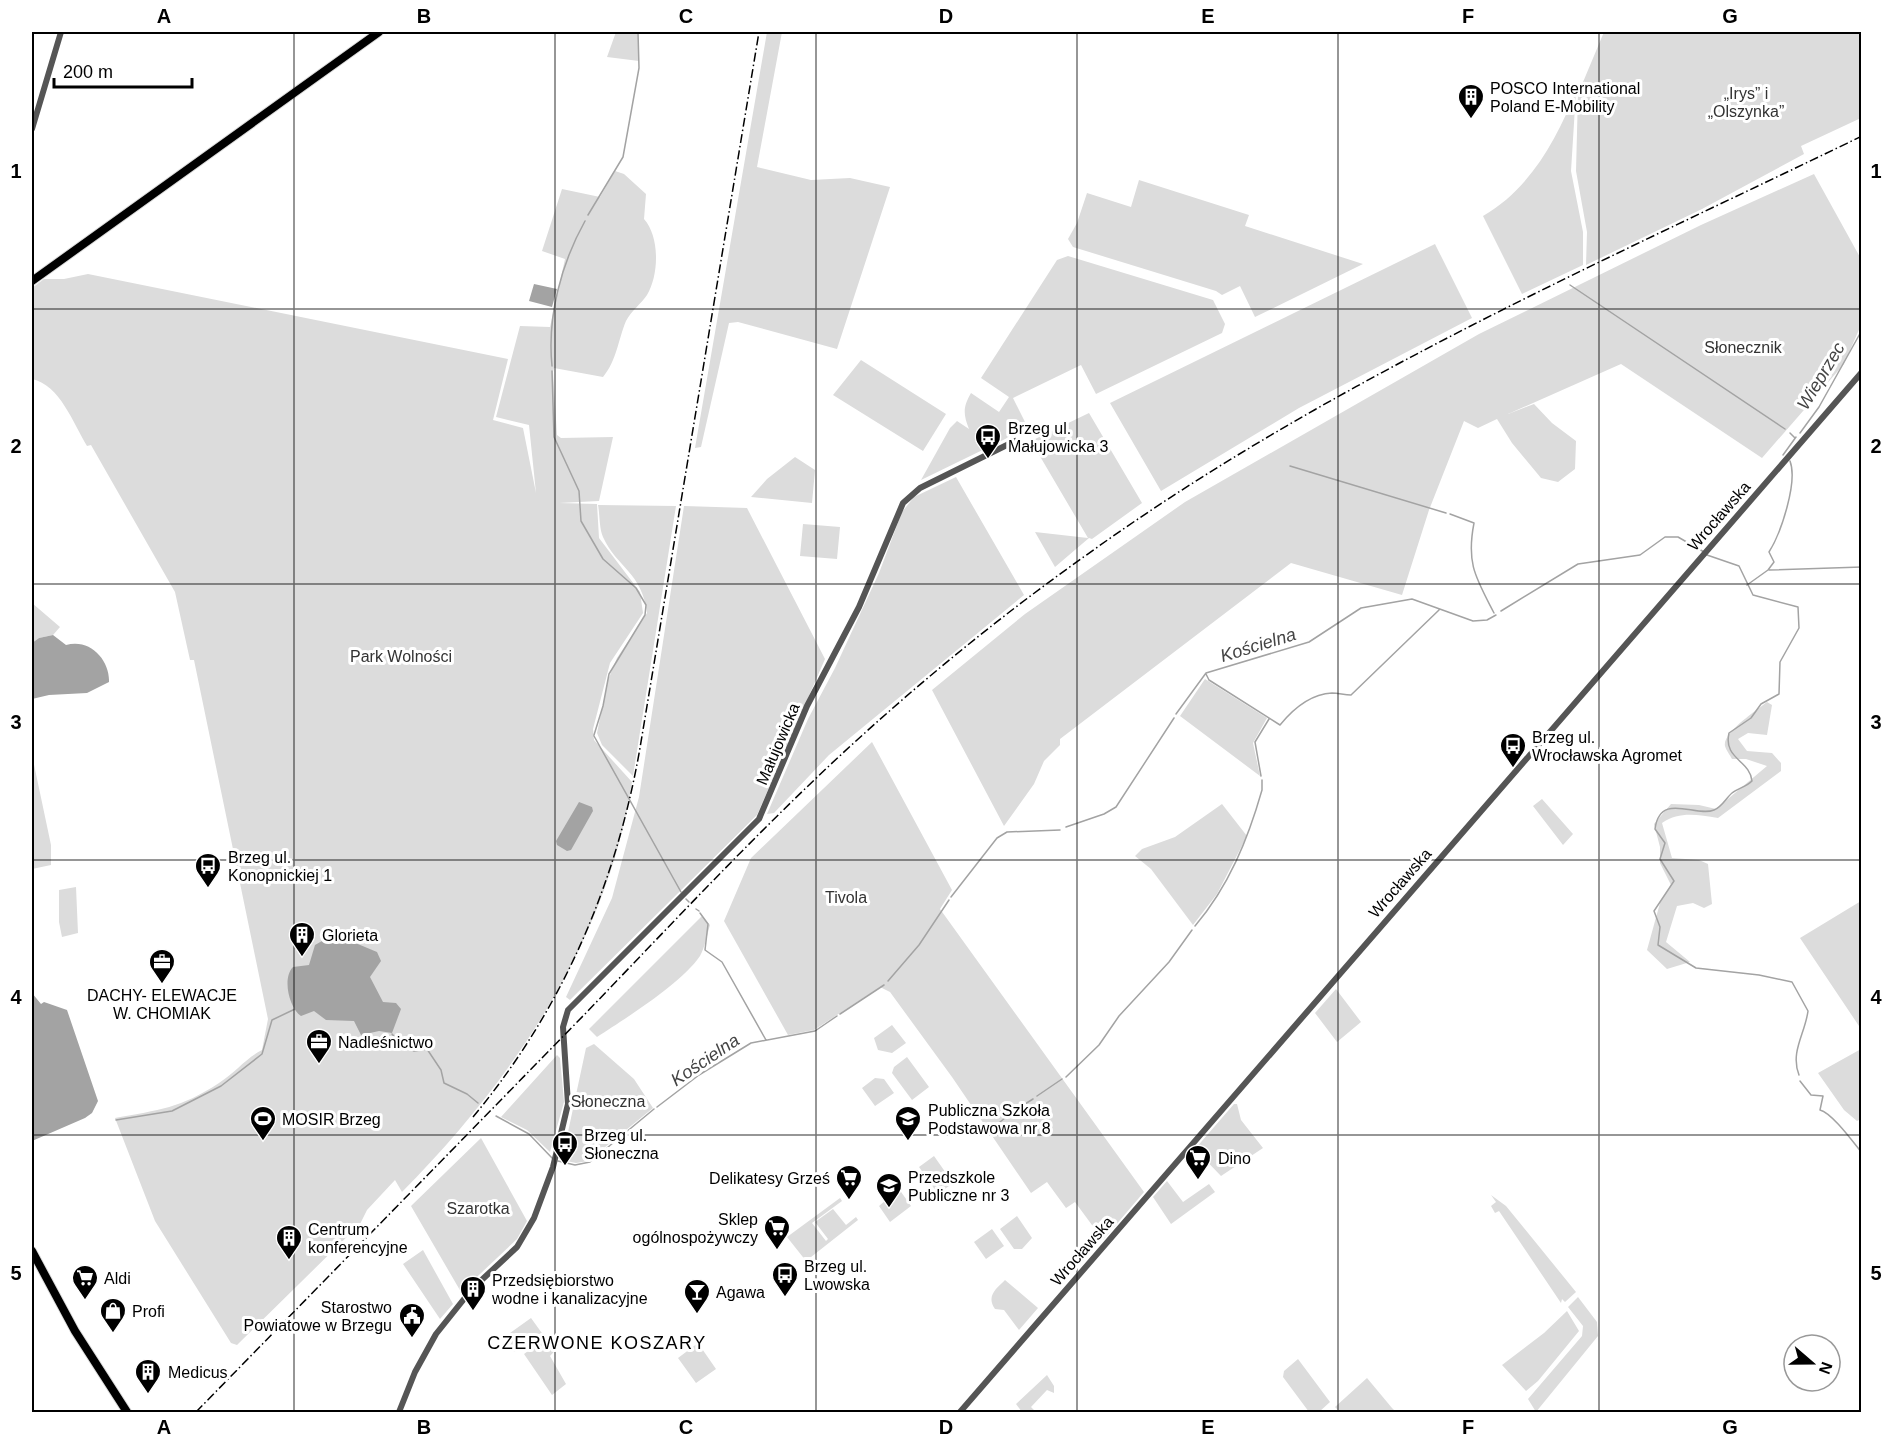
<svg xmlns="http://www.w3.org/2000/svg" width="1893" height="1444" font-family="Helvetica,sans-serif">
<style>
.green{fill:#dcdcdc}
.water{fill:#a3a3a3}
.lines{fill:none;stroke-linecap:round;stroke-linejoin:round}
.stream{stroke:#a3a3a3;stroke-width:1.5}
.primary-casing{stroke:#dbdbdb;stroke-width:10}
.tertiary{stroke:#555;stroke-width:6}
.primary{stroke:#000;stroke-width:8}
.rail{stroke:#000;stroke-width:1.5;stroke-dasharray:9 3 1.5 3;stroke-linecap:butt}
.grid{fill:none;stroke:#000;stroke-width:1.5;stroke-opacity:0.55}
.labels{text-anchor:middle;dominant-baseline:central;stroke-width:6;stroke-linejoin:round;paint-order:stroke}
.poi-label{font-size:16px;fill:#000;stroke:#fff;text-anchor:start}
.park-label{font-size:16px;fill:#333;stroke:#fff}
.street-label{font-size:16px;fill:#000;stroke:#fff}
.water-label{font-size:18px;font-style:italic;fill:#444;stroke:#fff}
.neighbourhood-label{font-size:18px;letter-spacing:1.5px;fill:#000;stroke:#fff}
.neatline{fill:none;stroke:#000;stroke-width:2}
.grid-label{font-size:20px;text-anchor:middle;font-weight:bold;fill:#000}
</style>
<rect width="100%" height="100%" fill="#fff"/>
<path class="green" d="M616,32H638L639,61L607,57Z
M767,32H782L757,167L811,180L850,178L890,187L837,349L738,322L729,323L701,447L695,448Z
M1604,32H1861V118L1801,146L1804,154L1702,209L1586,265L1587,232L1576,171L1578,94Z
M1576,91L1571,171L1583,232V265L1522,294L1483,216C1530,189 1557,139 1576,91Z
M615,171L624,174L646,194L644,219C660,237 659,275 647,295C641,304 631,311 626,321C618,340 617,360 603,377L554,368L553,372L557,435L561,438L613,437L599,501L559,503L597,504L599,538L640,592L643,613L610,663L593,729L594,740L632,782C608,940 513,1080 402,1192L395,1180L367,1210L360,1224L237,1345L231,1343L155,1221L115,1118C159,1110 181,1108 219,1083C236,1072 245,1059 262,1050L268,1019L194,660H190L175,592L91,445L87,446C73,423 60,385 32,379V288L44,279H64L88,274L508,359L493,420L523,428L536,493L529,425L496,417L520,326L550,327L565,259L542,251L562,189L600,197Z
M1814,174L1861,259V325L1844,364L1762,458L1621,364L1508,414L1534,404L1552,423L1576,441L1575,469L1558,482L1541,478L1512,443L1497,419L1478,428L1464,421L1429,510L1402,595L1291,563L1060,739V745L1044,761L1034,784L1004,826L932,690L1025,614L1185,502L1479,334L1701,225Z
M1139,180L1249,215L1245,226L1363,264L1255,317L1240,286L1222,295L1216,291L1073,247L1068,239L1077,223L1087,193L1131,207Z
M1435,244L1472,318L1299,408L1161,491L1110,403Z
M1068,256L1213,300L1225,324L1222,333L1096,394L1081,365L1013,398L1028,428L921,480L950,428L957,421L969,429C963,414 963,407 971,393L999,412L1009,397L981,378L1057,260Z
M861,360L946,414L923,451L833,395Z
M1089,413L1142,503L1092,539L1089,538L1055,567L1035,532L1088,538L1031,441Z
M795,457L815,470L812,503L751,497L767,479Z
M956,477L1024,595L829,755L774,813L767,814L808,719L835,668L879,573L902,512L914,497Z
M598,505L676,506L633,776L602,745L597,733L608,680L617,658L647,613C642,572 617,568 603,537C599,528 600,515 598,505Z
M684,506L747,508L825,659L757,815L570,1000L566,997L612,898L639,797Z
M803,524L840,527L837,559L800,556Z
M32,603L60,627L53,635L39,638L32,643Z
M1205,679L1267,718L1253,743L1260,776L1180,716Z
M1767,702L1772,705L1767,735L1748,733L1738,739L1747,751L1772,753L1781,763V771L1718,818C1697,815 1680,811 1662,823L1672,858L1699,860L1708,864L1712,904L1704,908L1693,903L1677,906L1666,942L1690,962L1667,969L1647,950L1660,903L1671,885L1660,863V847L1654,824L1671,804L1699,805L1716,809L1767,766L1746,759H1732C1730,755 1726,750 1725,746C1722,733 1757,710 1767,702Z
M872,742L952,890L940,909L1144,1192L1103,1240L1075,1202L1066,1208L1047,1182L1031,1193L952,1077L890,992L880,987L814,1030L788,1035L724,921L751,858Z
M32,755L51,845V865L32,869Z
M1542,799L1573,834L1563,845L1533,806Z
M1222,804L1247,836L1217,894L1193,925L1151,869L1135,856L1142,849L1175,837Z
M76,887L78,933L62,937L59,922V890Z
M1861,901V1029L1800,938Z
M702,916L710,925C707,935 705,947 700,956C681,984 626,1018 597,1037L589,1029Z
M1336,989L1361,1022L1337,1042L1315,1013Z
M892,1025L906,1043L892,1053L878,1050L874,1038Z
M594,1044L634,1079L653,1108L588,1161L576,1163L562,1160L586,1048Z
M1861,1049V1119L1857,1121L1844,1110L1818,1073Z
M557,1055L560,1058L564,1102L550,1152L527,1130L501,1117Z
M907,1057L929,1087L912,1100L892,1073L894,1067Z
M875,1078L884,1079L894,1093L875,1106L862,1088Z
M1234,1104H1237L1241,1120L1263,1148L1221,1176L1195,1149Z
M481,1138L527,1221L517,1239L461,1292L411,1206Z
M934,1156L953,1183L938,1194L919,1167Z
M1167,1181L1183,1202L1209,1184L1215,1192L1171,1224L1153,1197Z
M899,1189L911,1206L890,1222L879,1206Z
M1491,1195L1506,1206L1576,1292L1565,1302L1562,1299L1561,1303L1499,1211L1495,1213L1491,1206L1496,1202Z
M840,1198L842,1201L812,1223L826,1241L828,1239L815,1222L833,1209L846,1225L856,1217L858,1220L806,1261L787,1237Z
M1017,1216L1032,1238L1022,1249H1014L1000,1229Z
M992,1229L1004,1246L986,1259L974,1242Z
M423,1250L453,1304L440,1319L403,1264Z
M1005,1280L1038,1308L1019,1330L1004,1310L995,1309C986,1296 996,1289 1005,1280Z
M1578,1297L1597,1322L1598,1336L1536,1412L1528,1399L1582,1336L1583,1326L1568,1307Z
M1567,1311L1579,1331L1538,1381L1526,1391L1502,1365L1544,1333Z
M531,1318L544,1336L521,1352H514L509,1344L510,1333Z
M550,1335L561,1344L550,1356L566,1384L552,1395L524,1354Z
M698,1343L716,1369L696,1383L678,1358Z
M1298,1359L1330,1402L1319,1412H1309L1283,1377L1284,1371Z
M1047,1375L1054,1386V1393L1047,1390L1031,1407L1036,1412H1022L1016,1404Z
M1367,1378L1392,1408L1396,1412H1340L1335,1407Z"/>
<path class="water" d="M534,284L557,289L552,307L529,301Z
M53,635L66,645C90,638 110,660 109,682L87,693L49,695L32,699V643L39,638Z
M579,802L592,807L593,811L571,850L567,851L557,845L556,841Z
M322,941L353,942L377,952L381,961L370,977L383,1002L396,1003L401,1009L392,1033L379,1031L361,1035L354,1021L326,1020L314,1011L301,1016C289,1008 282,978 293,967L309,965L315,945Z
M32,993L41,1004L44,1002L67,1010L98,1101L92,1113L85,1118L32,1141Z"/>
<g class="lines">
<path class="stream" d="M588,215L623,157L639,68L638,32
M1570,285L1785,429
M552,366C547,317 561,264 585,221
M552,371L554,437L579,491L581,521L603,559L636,588L646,605L645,615L609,674L603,706L594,735
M1790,433L1795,438
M1800,433L1819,407L1862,330
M1783,455L1796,437
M1290,466L1446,513
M1450,514L1474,523C1466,564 1476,578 1494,613
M1707,555L1739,566L1753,595L1798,607L1799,628L1780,662L1779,694L1761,704L1751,718L1729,733C1723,759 1750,760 1752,781C1746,787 1738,788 1732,793C1726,798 1722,807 1714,810C1696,818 1660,791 1655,829L1665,843L1660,859L1674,881L1654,911L1660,927L1658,945L1696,968L1759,975L1792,982L1808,1011C1805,1034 1790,1052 1799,1075
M1769,570L1862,567
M1747,585L1768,570L1774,562L1769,552C1781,533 1798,482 1790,461
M1501,611L1578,564L1640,555L1665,537H1678L1704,552
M1206,674L1209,680L1280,725C1293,709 1311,694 1332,693C1339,693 1344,695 1351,695L1439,610
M1176,714L1206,673L1309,642L1361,608L1412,599L1473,621L1487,620L1496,615
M594,736L681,892
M1261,776L1255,742L1269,719
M1066,827L1104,814L1116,807L1174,718
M951,897L997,838L1007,832L1060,830
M686,899L689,902
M696,909L699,911
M700,913L708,924L705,950L722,962L766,1040
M1195,926C1229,886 1248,839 1262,790V780
M888,981L919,945L949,900
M840,1014L884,985
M392,1034L399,1042L414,1051L427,1049L441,1070L444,1083L467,1094L478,1103
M1066,1077L1099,1045L1119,1016L1169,962L1192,930
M1800,1081L1811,1095L1823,1096L1820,1110C1832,1113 1853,1142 1862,1153
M1037,1096L1062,1079
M657,1107L699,1075L751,1043L815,1031L837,1016
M1014,1111L1033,1099
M496,1116L529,1134L553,1159
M116,1120L172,1111L221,1086L262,1054L272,1020L295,1009
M990,1130L1010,1114
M558,1161L575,1165L590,1162L654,1109"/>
<defs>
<path id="primary" d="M32,281L379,32
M32,1251L75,1331L127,1412"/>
</defs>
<use href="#primary" class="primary-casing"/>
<path class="tertiary" d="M32,129L61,32
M399,1412L415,1372L436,1334L472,1289L517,1247L534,1218L553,1167L568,1104L563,1027L568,1010L759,819L807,706L859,607L903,503L920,488L1015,441
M960,1412L1862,372"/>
<use href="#primary" class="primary"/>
<path class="rail" d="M473,1117C562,1010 616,885 640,748L759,32
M196,1412C325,1280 454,1148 583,1016C664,932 744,846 830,765C910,690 995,620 1085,556C1325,383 1596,265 1862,136"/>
</g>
<path class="grid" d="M294,32V1412M555,32V1412M816,32V1412M1077,32V1412M1338,32V1412M1599,32V1412M32,309H1862M32,584H1862M32,860H1862M32,1135H1862"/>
<defs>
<symbol id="building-pin" viewBox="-11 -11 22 30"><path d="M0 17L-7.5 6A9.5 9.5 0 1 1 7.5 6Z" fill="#000" stroke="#fff"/><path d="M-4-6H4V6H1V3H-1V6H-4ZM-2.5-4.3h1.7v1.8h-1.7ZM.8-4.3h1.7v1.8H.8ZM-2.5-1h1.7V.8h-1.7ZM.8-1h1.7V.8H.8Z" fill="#fff"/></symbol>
<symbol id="bus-pin" viewBox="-11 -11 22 30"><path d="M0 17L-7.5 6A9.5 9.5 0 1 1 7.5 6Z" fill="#000" stroke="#fff"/><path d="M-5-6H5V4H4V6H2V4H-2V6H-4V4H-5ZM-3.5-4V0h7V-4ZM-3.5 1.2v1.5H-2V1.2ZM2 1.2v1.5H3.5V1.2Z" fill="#fff"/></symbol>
<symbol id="office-pin" viewBox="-11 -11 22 30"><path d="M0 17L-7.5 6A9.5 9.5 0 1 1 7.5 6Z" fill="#000" stroke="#fff"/><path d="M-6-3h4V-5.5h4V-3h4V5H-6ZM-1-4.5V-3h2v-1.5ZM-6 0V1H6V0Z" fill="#fff"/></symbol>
<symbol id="stadium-pin" viewBox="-11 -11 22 30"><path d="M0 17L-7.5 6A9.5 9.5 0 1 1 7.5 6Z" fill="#000" stroke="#fff"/><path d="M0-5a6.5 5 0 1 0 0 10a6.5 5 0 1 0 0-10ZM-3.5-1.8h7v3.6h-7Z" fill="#fff"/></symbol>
<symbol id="school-pin" viewBox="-11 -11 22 30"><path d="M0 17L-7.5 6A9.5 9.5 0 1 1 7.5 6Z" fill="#000" stroke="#fff"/><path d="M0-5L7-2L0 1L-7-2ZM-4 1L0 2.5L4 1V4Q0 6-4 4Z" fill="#fff"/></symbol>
<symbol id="supermarket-pin" viewBox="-11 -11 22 30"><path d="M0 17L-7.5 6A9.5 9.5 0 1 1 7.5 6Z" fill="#000" stroke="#fff"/><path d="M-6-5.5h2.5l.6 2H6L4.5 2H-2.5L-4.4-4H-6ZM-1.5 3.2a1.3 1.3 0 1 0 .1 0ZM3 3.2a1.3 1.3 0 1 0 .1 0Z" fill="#fff"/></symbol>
<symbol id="bar-pin" viewBox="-11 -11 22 30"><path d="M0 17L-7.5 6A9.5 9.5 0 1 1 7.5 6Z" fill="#000" stroke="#fff"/><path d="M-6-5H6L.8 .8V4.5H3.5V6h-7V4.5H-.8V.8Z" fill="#fff"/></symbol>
<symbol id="shop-pin" viewBox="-11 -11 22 30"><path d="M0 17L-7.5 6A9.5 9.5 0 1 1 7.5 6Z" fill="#000" stroke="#fff"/><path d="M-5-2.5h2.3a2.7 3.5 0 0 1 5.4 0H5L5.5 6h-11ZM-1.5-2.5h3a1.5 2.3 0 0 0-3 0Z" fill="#fff"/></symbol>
<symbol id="civic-pin" viewBox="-11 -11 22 30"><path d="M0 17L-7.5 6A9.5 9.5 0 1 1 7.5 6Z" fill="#000" stroke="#fff"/><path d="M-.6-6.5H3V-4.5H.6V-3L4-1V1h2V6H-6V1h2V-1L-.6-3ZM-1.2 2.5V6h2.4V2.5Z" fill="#fff"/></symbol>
</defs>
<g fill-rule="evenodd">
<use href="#building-pin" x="1456" y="82" width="30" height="40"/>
<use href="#bus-pin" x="973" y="422" width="30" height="40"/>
<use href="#bus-pin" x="1498" y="731" width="30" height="40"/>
<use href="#bus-pin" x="193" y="851" width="30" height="40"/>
<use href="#building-pin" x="287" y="920" width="30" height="40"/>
<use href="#office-pin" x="147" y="947" width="30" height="40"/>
<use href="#office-pin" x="304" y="1027" width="30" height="40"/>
<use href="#stadium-pin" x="248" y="1104" width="30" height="40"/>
<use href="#school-pin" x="893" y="1104" width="30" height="40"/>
<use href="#bus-pin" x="550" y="1129" width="30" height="40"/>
<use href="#supermarket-pin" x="1183" y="1143" width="30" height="40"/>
<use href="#supermarket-pin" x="834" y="1163" width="30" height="40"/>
<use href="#school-pin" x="874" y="1171" width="30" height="40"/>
<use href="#supermarket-pin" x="762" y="1213" width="30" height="40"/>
<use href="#building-pin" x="274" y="1223" width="30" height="40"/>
<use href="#bus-pin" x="770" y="1260" width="30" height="40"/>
<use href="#supermarket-pin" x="70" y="1263" width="30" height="40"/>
<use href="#building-pin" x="458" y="1274" width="30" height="40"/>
<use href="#bar-pin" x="682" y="1277" width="30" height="40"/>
<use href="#shop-pin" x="98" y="1296" width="30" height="40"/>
<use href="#civic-pin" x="397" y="1301" width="30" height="40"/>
<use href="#building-pin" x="133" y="1357" width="30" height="40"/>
</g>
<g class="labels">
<g class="poi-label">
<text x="1490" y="88">POSCO International<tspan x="1490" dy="18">Poland E-Mobility</tspan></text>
<text x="1008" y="428">Brzeg ul.<tspan x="1008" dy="18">Małujowicka 3</tspan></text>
<text x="1532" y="737">Brzeg ul.<tspan x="1532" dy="18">Wrocławska Agromet</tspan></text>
<text x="228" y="857">Brzeg ul.<tspan x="228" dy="18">Konopnickiej 1</tspan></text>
<text x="322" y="935">Glorieta</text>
<text x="162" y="995" text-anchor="middle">DACHY- ELEWACJE<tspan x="162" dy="18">W. CHOMIAK</tspan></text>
<text x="338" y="1042">Nadleśnictwo</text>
<text x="928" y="1110">Publiczna Szkoła<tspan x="928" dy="18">Podstawowa nr 8</tspan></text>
<text x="282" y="1119">MOSIR Brzeg</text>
<text x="584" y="1135">Brzeg ul.<tspan x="584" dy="18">Słoneczna</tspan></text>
<text x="1218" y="1158">Dino</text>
<text x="908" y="1177">Przedszkole<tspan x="908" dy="18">Publiczne nr 3</tspan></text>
<text x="830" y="1178" text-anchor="end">Delikatesy Grześ</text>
<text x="758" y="1219" text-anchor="end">Sklep<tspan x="758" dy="18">ogólnospożywczy</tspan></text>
<text x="308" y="1229">Centrum<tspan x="308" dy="18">konferencyjne</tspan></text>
<text x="804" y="1266">Brzeg ul.<tspan x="804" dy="18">Lwowska</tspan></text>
<text x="104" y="1278">Aldi</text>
<text x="492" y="1280">Przedsiębiorstwo<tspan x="492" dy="18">wodne i kanalizacyjne</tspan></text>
<text x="716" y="1292">Agawa</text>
<text x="392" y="1307" text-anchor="end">Starostwo<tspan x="392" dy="18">Powiatowe w Brzegu</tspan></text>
<text x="132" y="1311">Profi</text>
<text x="168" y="1372">Medicus</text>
</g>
<g class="park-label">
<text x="1746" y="93">„Irys” i<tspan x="1746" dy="18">„Olszynka”</tspan></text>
<text x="1743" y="347">Słonecznik</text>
<text x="401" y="656">Park Wolności</text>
<text x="846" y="897">Tivola</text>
<text x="608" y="1101">Słoneczna</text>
<text x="478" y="1208">Szarotka</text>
</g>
<g class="street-label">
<text transform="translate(1719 516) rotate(-49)">Wrocławska</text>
<text transform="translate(778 744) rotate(-67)">Małujowicka</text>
<text transform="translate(1400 883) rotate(-49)">Wrocławska</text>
<text transform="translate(1082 1251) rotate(-49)">Wrocławska</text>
</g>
<g class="water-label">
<text transform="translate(1821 376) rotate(-59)">Wieprzec</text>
<text transform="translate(1258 645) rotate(-17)">Kościelna</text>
<text transform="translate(705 1060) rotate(-34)">Kościelna</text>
</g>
<g class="neighbourhood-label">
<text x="597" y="1343">CZERWONE KOSZARY</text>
</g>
</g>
<rect width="1893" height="1444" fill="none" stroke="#ffffff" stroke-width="66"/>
<g transform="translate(1812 1363) rotate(110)"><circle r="28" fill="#ffffff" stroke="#999999" stroke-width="1.5"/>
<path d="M0-4.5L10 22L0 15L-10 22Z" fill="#000000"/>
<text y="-9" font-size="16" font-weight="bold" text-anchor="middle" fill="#000000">N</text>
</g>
<path d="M54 78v9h138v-9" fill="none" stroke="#000000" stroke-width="3"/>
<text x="63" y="78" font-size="18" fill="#000000" stroke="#ffffff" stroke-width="4.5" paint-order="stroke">200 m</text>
<rect x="33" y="33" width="1827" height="1378" class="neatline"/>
<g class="grid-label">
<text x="164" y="23">A</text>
<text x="424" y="23">B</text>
<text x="686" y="23">C</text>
<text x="946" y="23">D</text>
<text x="1208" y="23">E</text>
<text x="1468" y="23">F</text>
<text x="1730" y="23">G</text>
<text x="16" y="178">1</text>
<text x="1876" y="178">1</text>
<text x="16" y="453">2</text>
<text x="1876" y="453">2</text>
<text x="16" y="729">3</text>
<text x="1876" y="729">3</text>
<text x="16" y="1004">4</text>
<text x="1876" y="1004">4</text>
<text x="16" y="1280">5</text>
<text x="1876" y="1280">5</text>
<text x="164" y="1434">A</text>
<text x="424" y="1434">B</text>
<text x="686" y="1434">C</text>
<text x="946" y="1434">D</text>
<text x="1208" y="1434">E</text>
<text x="1468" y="1434">F</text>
<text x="1730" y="1434">G</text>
</g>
</svg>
